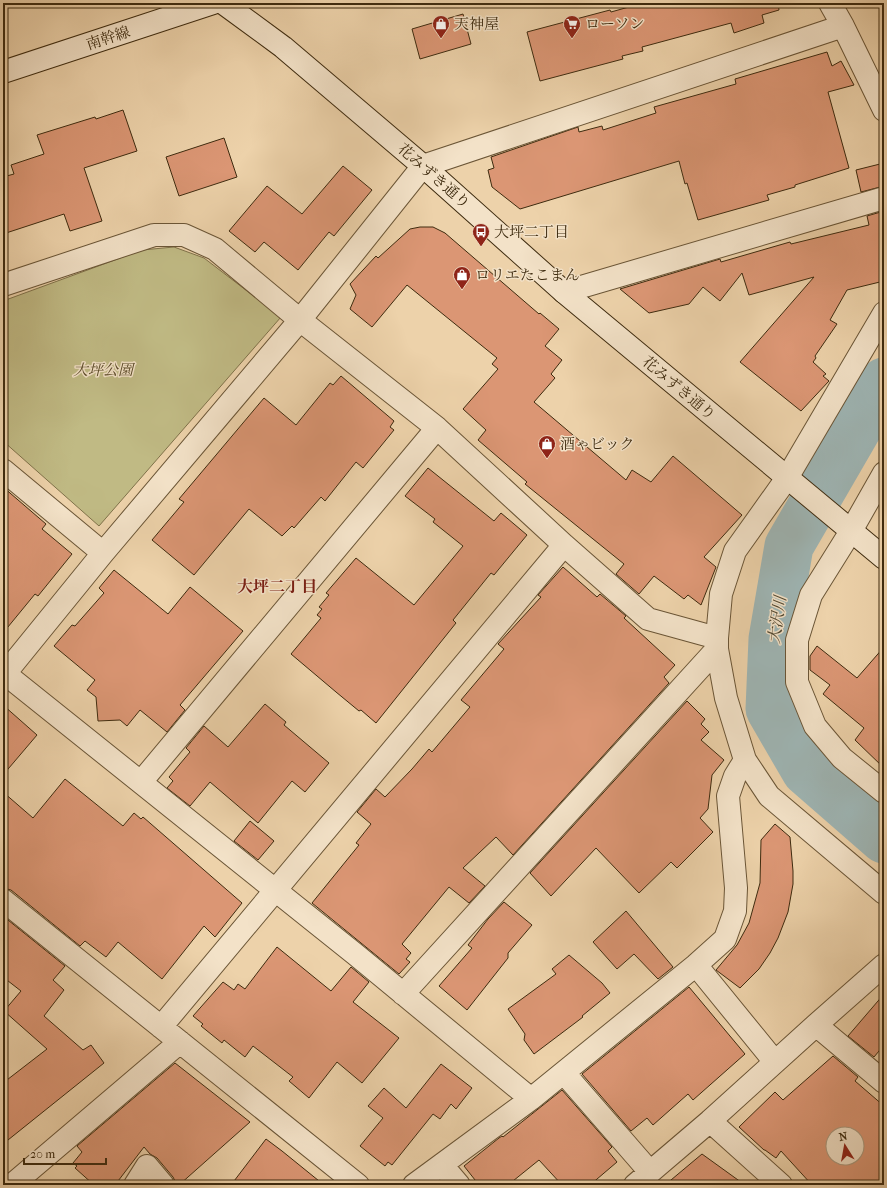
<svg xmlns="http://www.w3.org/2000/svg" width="887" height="1188" font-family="'IM FELL French Canon','Noto Serif JP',serif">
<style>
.green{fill:#c0ba84;stroke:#7f724a}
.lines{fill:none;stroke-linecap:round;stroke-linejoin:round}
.river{stroke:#9eb5b4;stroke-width:49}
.building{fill:#db9674;stroke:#3e2b0f;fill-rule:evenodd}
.street-casing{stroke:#6a5536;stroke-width:24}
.secondary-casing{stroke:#3e2b0f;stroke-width:24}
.street{stroke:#f3e2c8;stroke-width:22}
.secondary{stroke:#f3e2c8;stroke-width:22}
.labels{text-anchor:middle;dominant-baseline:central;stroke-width:3;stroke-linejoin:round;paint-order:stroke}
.poi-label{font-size:15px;fill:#3e2b0f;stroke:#f3e2c8;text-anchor:start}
.street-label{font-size:15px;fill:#3e2b0f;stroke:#f3e2c8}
.park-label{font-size:15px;font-style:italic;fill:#584826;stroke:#f3e2c8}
.neighbourhood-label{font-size:16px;font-weight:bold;fill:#7a1f14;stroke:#f3e2c8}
.water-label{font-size:16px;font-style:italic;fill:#514730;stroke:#f3e2c8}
</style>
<rect width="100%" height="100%" fill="#edd2aa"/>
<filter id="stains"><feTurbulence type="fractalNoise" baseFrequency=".005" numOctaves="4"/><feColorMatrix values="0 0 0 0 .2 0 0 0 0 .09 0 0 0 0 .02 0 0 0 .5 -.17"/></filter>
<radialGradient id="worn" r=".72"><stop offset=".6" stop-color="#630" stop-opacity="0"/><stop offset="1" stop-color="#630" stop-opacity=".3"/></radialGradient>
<path class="green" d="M174,247L204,258L281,317L99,526L3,441V301L142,250Z"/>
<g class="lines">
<path class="river" d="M884,382L789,546L773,639L770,709L806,771L884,839"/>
</g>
<path class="building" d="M643,3H778L779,10L762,15L764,23L734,33L731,23L642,47L643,51L622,56L623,59L540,81L527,32L610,10L611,12Z
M463,14L471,44L420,59L412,29Z
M827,52L832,66L841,61L854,85L828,92L849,168L795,185V187L767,195L769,200L698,220L687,183L685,184L679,161L520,209L492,187L488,170L494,168L491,157L578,127L579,132L602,126L603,130L656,113L654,107L736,84L735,79Z
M123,110L137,151L84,168L102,221L70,231L64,214L3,234V177L14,174L11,165L44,154L37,135L95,117L96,119Z
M224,138L237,177L179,196L166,157Z
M884,163V186L861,192L856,170Z
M343,166L372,190L334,236L329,232L298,270L264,242L255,252L229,231L267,186L302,214Z
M884,211V281L847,290L830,320L837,324L815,356L816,358L813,362L826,374L823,376L829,381L801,411L740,362L814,277L749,295L742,273L720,301L703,287L689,304L649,313L620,289L720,259L721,262L790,242L791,244L869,225L867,216Z
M420,227H433L445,233L539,314L540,313L559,329L545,346L562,360L551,374L555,378L534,402L626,480L632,470L651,482L673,456L742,515L704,557L716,567L701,605L688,595L684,599L654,576L639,594L616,574L624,564L525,484L527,482L478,440L486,430L463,409L498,369L492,364L497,358L407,285L372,327L350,309L356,295L350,284L376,256L378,258L410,229Z
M341,376L394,421L390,427L394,430L363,468L356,462L325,501L321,497L294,528L292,526L282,536L249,509L194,575L152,540L184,502L179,499L264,398L296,425L330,383L333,385Z
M428,468L494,521L501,513L527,535L494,575L491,573L453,620L456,623L376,723L361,710L359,711L336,692L291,654L321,618L317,615L322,609L319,607L329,595L326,593L356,558L414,605L463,546L433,522L435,519L405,496Z
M3,487L46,524L42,529L72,554L38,596L35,594L3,633Z
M563,567L597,597L600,594L626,616L624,618L675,665L664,677L669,683L513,855L496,837L463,868L485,886L469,903L449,887L402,944L411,953L406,959L410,962L399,974L312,903L359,845L356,843L371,824L357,812L376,789L385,797L412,769L429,749L432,752L470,707L461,700L504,649L498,644L541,597L538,595Z
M114,570L168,614L190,587L243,631L180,705L185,710L167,732L140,710L127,726L120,720L98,721L96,697L87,690L95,680L54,646L72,625L75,626L104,593L99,588Z
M817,646L857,678L884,647V768L855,740L864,728L823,694L830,685L810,670V656Z
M687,701L705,719L701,724L709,732L701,740L724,760L712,775L708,809L700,818L713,832L677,868L671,862L639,893L596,848L551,896L530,873Z
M265,704L286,722L284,725L329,763L305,792L292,781L258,823L210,782L190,806L167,788L173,781L169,777L190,752L186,748L204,726L228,747Z
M3,705L37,735L3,775Z
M65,779L123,826L134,813L141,819L143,817L242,903L215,937L204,926L162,979L118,942L106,957L85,941L80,946L11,890L3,888V792L33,818Z
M250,821L274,841L258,860L234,841Z
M775,824L790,837L793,871V884L788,912L778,938L770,953L759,969L740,988L716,970L737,945L749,923L760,883L761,840Z
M504,902L532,925L508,953V958L467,1010L439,986L472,948L468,945L488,919Z
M626,911L673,967L658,979L634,954L617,969L593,942Z
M3,916L65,966L53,980L64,990L44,1016L83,1050L91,1045L104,1063L3,1144V1083L47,1049L4,1011L21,991L3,977Z
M277,947L331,991L351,967L369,982L353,1002L399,1038L362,1083L337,1062L309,1098L289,1081L293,1077L253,1046L245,1057L224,1040L222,1043L201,1026L203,1024L193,1016L223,982L234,990L238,984L245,989Z
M569,955L602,983L610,993L582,1016L583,1017L534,1054L524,1040L525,1034L508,1009L556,974L552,969Z
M689,987L745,1054L693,1100L688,1094L653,1125L647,1118L631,1131L582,1074Z
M884,994V1045L874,1057L848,1036Z
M833,1056L858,1077L855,1081L884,1106V1185H812L781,1151L776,1158L765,1150H764L739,1127L775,1092L783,1100ZM833,1134H857V1158H833Z
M175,1063L250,1122L179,1185L175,1181L173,1177L157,1158L150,1154L144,1147L115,1185H94L75,1168L77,1166L73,1163L82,1152L77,1146Z
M441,1064L472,1088L456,1109L451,1104L440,1119L433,1114L392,1165L388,1162L385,1166L360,1146L383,1118L368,1106L384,1088L406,1108Z
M562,1090L612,1147L608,1151L617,1162L590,1185H562L539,1160L508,1185H479L464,1166L499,1138L502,1136L503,1137Z
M266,1139L282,1151L324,1185H231Z
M702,1154L745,1185H665Z"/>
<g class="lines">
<defs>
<path id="street" d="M830,3L843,26L884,110
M3,285L154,235H184L215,249L300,320L437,428L564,545L648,619L717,638
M564,292L884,198
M884,313L787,478L735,551L721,594L717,638V649L726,698L745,760L769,796L884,893
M3,470L103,553
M884,473L851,531L811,595L797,640V682L815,726L842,758L884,792
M3,672L355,954L531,1099
M3,676L103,553L300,320L423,166L843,26
M141,782L437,428
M3,900L358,1185
M696,965L775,1062
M403,994L717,649
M816,1025L884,1082
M161,1027L564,545
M564,1073L650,1172
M710,1121L781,1185
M442,1165L459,1185
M12,1185L180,1042
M135,1185L147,1166L163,1185
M414,1185L531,1099L696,965L725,939L735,911L736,888L728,796L735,776L745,760
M635,1185L710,1121L816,1025L884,965"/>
<path id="secondary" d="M223,3L283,47L423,166L564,292L884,558
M3,72L213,3"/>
</defs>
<use href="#street" class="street-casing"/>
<use href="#secondary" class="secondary-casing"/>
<use href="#street" class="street"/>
<use href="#secondary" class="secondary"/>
</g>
<defs>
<symbol id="shop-pin" viewBox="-11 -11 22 30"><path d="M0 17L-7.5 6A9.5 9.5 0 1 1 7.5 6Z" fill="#8f2418" stroke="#f3e2c8"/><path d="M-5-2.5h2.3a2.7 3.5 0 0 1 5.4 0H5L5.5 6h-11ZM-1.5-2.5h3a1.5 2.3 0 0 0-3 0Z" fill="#fff"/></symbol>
<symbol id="supermarket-pin" viewBox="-11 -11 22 30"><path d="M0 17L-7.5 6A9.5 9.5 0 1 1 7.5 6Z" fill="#8f2418" stroke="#f3e2c8"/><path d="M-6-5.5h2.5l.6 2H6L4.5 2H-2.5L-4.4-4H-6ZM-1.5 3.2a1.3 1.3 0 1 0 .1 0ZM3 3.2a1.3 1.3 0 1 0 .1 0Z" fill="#fff"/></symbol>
<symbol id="bus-pin" viewBox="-11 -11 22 30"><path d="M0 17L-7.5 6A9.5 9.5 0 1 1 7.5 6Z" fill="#8f2418" stroke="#f3e2c8"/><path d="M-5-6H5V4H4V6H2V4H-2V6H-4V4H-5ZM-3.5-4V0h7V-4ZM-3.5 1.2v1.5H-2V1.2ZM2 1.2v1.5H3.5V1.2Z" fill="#fff"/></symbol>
</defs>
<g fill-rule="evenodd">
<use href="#shop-pin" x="431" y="14" width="20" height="27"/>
<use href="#supermarket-pin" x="562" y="14" width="20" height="27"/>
<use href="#bus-pin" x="471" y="222" width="20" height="27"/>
<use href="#shop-pin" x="452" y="265" width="20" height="27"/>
<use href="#shop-pin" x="537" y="434" width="20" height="27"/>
</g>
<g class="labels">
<g class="poi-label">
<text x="454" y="24">天神屋</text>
<text x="585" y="24">ローソン</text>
<text x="494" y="232">大坪二丁目</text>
<text x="475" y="275">ロリエたこまん</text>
<text x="560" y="444">酒ゃビック</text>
</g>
<g class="street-label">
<text transform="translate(108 38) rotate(-18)">南幹線</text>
<text transform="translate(434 176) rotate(41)">花みずき通り</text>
<text transform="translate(679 388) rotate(40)">花みずき通り</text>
</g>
<g class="park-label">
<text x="103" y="370">大坪公園</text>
</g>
<g class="neighbourhood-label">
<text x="277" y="586">大坪二丁目</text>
</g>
<g class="water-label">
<text transform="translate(777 620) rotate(-82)">大沢川</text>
</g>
</g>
<rect width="887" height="1188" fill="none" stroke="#edd2aa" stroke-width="16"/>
<rect x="4" y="4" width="879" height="1180" fill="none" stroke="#3e2b0f" stroke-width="2"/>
<rect x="8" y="8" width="871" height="1172" fill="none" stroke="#3e2b0f"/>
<g transform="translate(845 1146) rotate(349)"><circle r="19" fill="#f3e2c8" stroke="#ab997e"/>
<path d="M0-3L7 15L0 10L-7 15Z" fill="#8f2418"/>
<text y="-6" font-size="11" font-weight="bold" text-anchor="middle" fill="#3e2b0f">N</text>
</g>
<path d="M24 1158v6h82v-6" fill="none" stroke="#3e2b0f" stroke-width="2"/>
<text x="30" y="1158" font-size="12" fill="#3e2b0f" stroke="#f3e2c8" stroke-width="3" paint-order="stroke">20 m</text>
<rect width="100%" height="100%" filter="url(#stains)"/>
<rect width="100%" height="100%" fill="url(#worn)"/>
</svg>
